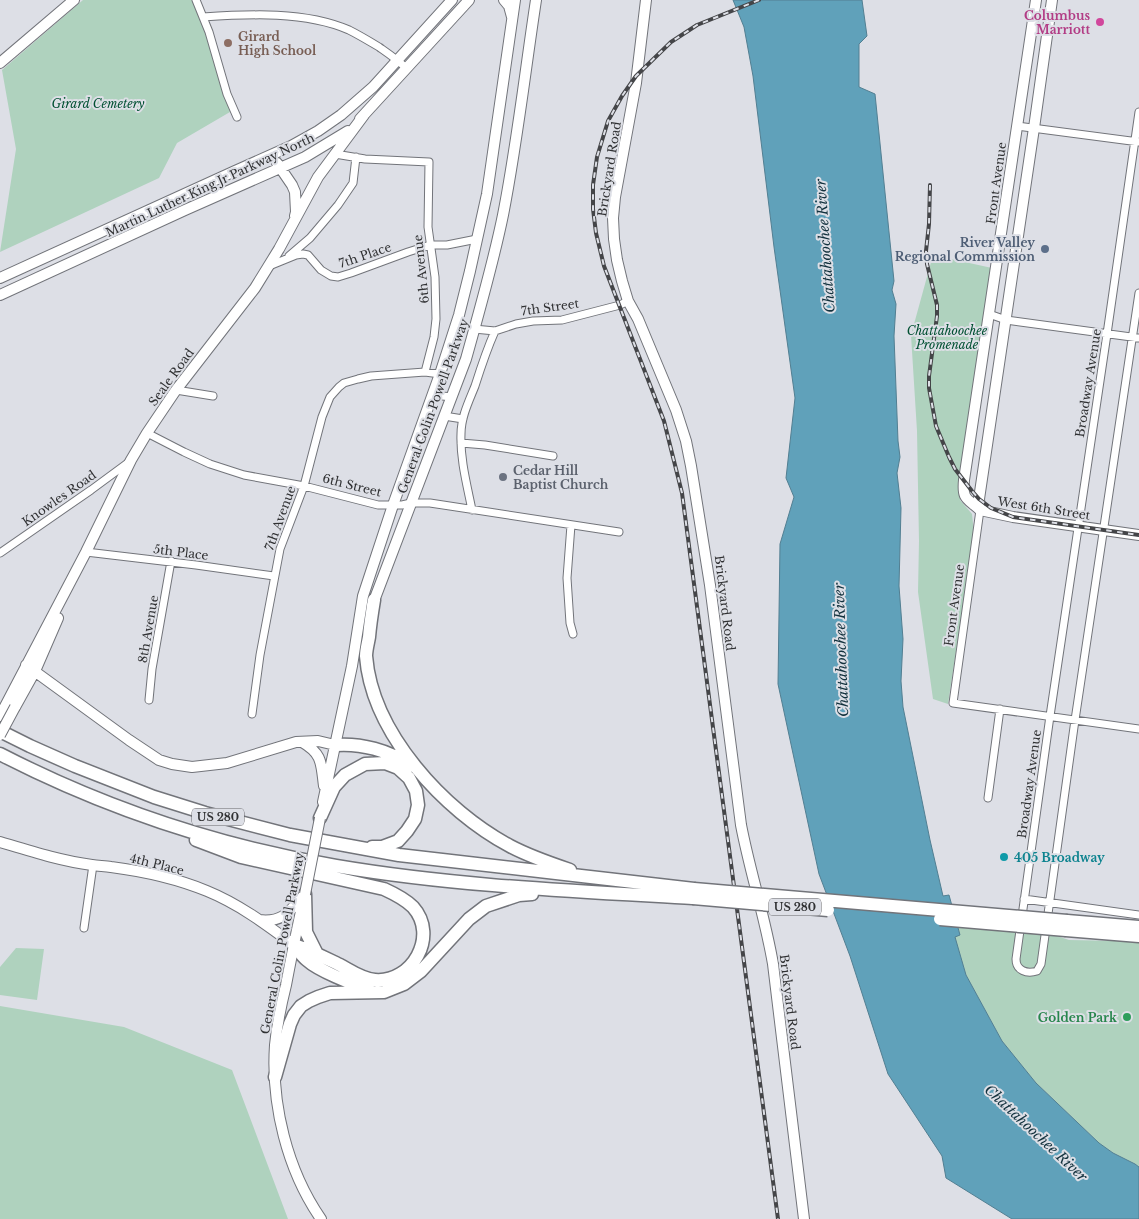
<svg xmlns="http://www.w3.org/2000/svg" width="1139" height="1219" font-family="'Libre Baskerville',serif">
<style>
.green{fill:#afd2be}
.water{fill:#60a1ba;stroke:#527f92}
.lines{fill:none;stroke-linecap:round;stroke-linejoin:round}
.street-casing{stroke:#72747a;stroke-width:9}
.secondary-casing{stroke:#72747a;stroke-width:12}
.highway-casing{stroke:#72747a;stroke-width:15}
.street{stroke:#fff;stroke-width:7}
.secondary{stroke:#fff;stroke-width:10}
.highway{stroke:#fff;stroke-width:12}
.rail-casing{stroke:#444548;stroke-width:4}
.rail{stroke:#dddfe6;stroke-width:2;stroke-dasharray:5.5;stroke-linecap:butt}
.secondary-bridge-casing{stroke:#72747a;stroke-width:12;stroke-linecap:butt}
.highway-bridge-casing{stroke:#72747a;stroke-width:15;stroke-linecap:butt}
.secondary-bridge{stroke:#fff;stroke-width:10}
.highway-bridge{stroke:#fff;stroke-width:12}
.hotel-dot{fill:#d1479c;stroke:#dddfe6;stroke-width:2}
.education-dot{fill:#8d6e63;stroke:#dddfe6;stroke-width:2}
.service-dot{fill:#5c6f8a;stroke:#dddfe6;stroke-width:2}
.worship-dot{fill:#6b7280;stroke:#dddfe6;stroke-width:2}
.culture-dot{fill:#0f9aa8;stroke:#dddfe6;stroke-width:2}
.leisure-dot{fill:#2e9e5b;stroke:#dddfe6;stroke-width:2}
.labels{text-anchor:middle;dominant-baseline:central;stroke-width:4;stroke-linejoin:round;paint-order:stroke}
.shield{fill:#dddfe6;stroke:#646569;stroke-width:1}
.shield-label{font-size:11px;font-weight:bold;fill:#303133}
.hotel-label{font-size:12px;font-weight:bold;fill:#b23c85;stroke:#dddfe6;text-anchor:end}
.education-label{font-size:12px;font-weight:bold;fill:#785e54;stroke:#dddfe6;text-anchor:start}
.park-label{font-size:12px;font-style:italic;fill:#015032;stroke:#dddfe6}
.street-label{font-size:12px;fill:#303133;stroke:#dddfe6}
.service-label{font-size:12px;font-weight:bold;fill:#4e5e75;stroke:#dddfe6;text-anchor:end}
.worship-label{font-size:12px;font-weight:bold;fill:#5b616d;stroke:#dddfe6;text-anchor:start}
.culture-label{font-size:12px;font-weight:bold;fill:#0d838f;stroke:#dddfe6;text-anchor:start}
.leisure-label{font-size:12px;font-weight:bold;fill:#27864d;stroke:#dddfe6;text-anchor:end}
.water-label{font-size:14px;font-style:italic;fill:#13323e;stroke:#dddfe6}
</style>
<rect width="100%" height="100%" fill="#dddfe6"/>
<path class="green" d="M83,0H192L205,33L230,112L177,143L159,178L0,252L16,149L2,70Z
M933,255L992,268L960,500L972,514L974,533L948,704L933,699L918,592L919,541L917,431L911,335Z
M958,927L1054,935L1069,940L1119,941L1139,943V1167L1135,1164L1113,1153L1099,1143L1036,1083L1002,1041L966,975L954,936L960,935Z
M16,948L44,949L37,1000L0,995V967Z
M0,1006L124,1027L232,1070L288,1219H0Z"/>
<path class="water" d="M733,0H862L867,36L859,44V87L875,94L894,281L892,290L896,304L894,336L898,441L900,457L897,473L901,508L899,586L903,639L901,681L903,707L930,840L943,896L949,895L960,935L955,937L966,975L1002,1041L1036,1083L1099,1143L1113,1153L1135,1164L1139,1167V1219H1012L946,1178L942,1156L888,1074L850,956L819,874L778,684L780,544L794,497L786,478L795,398L774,247L753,76L744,27Z"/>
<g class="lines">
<defs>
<path id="street" d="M196,0L209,32L227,94L237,117
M203,17C250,14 305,11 349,30C359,35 369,41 379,47C389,54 398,60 406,68
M1139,112L1107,334L1050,716L1016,959C1016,971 1027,974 1037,971L1041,964L1075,720L1139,293
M1017,126L1139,142
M335,154L365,159L429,162L428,227L435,277L436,319L434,337L425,372
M289,256L310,238L338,205L353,183L356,157
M269,266L296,255L303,254L308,255L321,270L331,276L338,277L351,273L408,252L430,245H447L477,239
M989,314L1006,320L1139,338
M474,329L495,331L516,324L533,321L562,320L620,305L628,301
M176,390L213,396
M433,395L452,397
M444,416L463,419
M147,433L184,452L210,464L244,475L304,486L378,505H402L411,503H430L619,532
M461,443L485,445L553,456
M472,510C467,485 460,459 461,434C461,417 469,401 475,386C481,367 487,349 495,331
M980,510L953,703L1139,729
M571,525L567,578L570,623L573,634
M86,552L196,565L274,576
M0,553L91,490L129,462
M149,700L152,669L171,561
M252,714L260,655L280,549L304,486L322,417L330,397L339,387L344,383L358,379L371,376L425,372L440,374
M988,798L1000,709
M1024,899L1139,915
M84,928L93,865"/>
<path id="secondary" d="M504,0L509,6L512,17
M646,0L636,83L615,197L613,218L614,239L617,260L622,281L628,301L638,319L676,410L686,441L691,466L710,585L741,825C750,872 765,917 773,964L804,1219
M0,63L74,0
M360,119L469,0
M277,163L292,185L295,192L296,212L295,216
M0,278L235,171L291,146L318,131L341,115L373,87L452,0
M0,295L185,210L305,157L348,131
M980,510C967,498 962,500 964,480L1036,0
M980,510L979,499L1034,128L1052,0
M980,510L1013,517L1139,535
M372,606L466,359C479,312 493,264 503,215C517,144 525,72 536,0
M26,665L129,740L159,760L172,764L192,767L227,763L296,742L318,741L335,745
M15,707L35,671L58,618
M0,716L86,552L131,460L147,433L176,390L255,288L279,249L318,177L364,115
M302,742C323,754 321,764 324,786
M323,802L352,666L363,596L393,505L440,374L459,315L470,271L487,194L515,0
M0,842C30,851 61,861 92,865C98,866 105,866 111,867C142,871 178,879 207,891C239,904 267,925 294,945
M302,907C296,933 291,959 286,985C281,1005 277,1025 275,1045C271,1104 287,1170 321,1219
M259,920C283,923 290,911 304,895"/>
<path id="highway" d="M374,600C372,612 370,625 369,637C368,643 366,650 366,656C372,733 444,811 510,846C529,856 549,863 570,870
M0,731L30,746L75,766L154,797L205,813L290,835L399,855L694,889
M335,745C360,743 390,750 410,766
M0,754C105,808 219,846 336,866C454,886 574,891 693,898
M320,818L334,787L345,775L365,764L385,763L398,768L409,778L416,791L418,805L415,819L407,831L398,841L382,847H372
M196,840L241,857L384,889C395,894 405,899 413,907C439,936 412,983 375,980C362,979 351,971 340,965C325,958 310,950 294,945
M305,894L306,932L317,954
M1067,921L1139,927
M1066,930L1139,936
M294,945C298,950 302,956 307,960C318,970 353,985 368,988
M275,1077L290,1024L294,1015L301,1006L309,1001L318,997L330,993L384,992L404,984L421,971L469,919L486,906L519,895L532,894"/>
</defs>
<use href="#street" class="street-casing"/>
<use href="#secondary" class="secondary-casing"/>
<use href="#highway" class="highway-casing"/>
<use href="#street" class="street"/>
<use href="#secondary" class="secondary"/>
<use href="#highway" class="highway"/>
<defs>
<path id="rail" d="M759,0L697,25L671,42L636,76L622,96L608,121L597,157L593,185V209L596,233L604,266L664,421L682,493L778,1219
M930,185L929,224L926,251L927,264L937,305V316L929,376V388L936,426L949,457L955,469L972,491L979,499L991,508L1013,517L1139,535"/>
</defs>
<use href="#rail" class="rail-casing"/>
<use href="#rail" class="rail"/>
<defs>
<path id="secondary-bridge" d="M0,735L15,707
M305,894L320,818"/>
<path id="highway-bridge" d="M694,889L1067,921
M693,898L828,910
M940,919L1066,930"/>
</defs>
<use href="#secondary-bridge" class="secondary-bridge-casing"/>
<use href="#highway-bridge" class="highway-bridge-casing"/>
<use href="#secondary-bridge" class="secondary-bridge"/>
<use href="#highway-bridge" class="highway-bridge"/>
</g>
<circle class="hotel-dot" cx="1100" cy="22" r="5"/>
<circle class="education-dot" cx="228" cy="43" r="5"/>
<circle class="service-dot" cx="1045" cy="249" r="5"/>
<circle class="worship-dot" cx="503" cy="477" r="5"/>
<circle class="culture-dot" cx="1004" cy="857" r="5"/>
<circle class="leisure-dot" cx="1127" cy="1017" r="5"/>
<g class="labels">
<g class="shield">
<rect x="192" y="808.5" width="52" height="17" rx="4"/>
<rect x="769" y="898.5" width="52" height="17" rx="4"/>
</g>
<g class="shield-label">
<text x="218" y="817">US 280</text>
<text x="795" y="907">US 280</text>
</g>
<g class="hotel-label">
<text x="1090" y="15">Columbus<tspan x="1090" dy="14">Marriott</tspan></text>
</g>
<g class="education-label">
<text x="238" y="36">Girard<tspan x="238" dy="14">High School</tspan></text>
</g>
<g class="park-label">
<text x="98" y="103">Girard Cemetery</text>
<text x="947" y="330">Chattahoochee<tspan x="947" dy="14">Promenade</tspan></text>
</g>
<g class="street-label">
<text transform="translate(609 169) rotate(-81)">Brickyard Road</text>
<text transform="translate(996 183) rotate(-82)">Front Avenue</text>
<text transform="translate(210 185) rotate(-25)">Martin Luther King Jr Parkway North</text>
<text transform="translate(365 255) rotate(-19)">7th Place</text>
<text transform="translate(421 269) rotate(-96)">6th Avenue</text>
<text transform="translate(550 307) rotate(-8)">7th Street</text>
<text transform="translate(171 377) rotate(-54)">Seale Road</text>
<text transform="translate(1088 383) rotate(-81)">Broadway Avenue</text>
<text transform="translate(433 406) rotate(-70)">General Colin Powell Parkway</text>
<text transform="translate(352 485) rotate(14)">6th Street</text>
<text transform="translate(59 498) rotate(-35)">Knowles Road</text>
<text transform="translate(1044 508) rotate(9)">West 6th Street</text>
<text transform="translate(280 518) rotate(-70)">7th Avenue</text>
<text transform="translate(181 552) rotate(7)">5th Place</text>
<text transform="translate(725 603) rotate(83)">Brickyard Road</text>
<text transform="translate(954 605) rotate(-82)">Front Avenue</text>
<text transform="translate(148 629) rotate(-80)">8th Avenue</text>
<text transform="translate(1029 784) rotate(-82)">Broadway Avenue</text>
<text transform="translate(157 864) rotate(14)">4th Place</text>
<text transform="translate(282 943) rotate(-79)">General Colin Powell Parkway</text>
<text transform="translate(790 1002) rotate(83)">Brickyard Road</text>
</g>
<g class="service-label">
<text x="1035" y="242">River Valley<tspan x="1035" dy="14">Regional Commission</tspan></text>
</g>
<g class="worship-label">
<text x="513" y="470">Cedar Hill<tspan x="513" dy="14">Baptist Church</tspan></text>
</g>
<g class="culture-label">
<text x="1014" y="857">405 Broadway</text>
</g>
<g class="leisure-label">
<text x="1117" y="1017">Golden Park</text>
</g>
<g class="water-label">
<text transform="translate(825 246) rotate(-94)">Chattahoochee River</text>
<text transform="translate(841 650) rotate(-92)">Chattahoochee River</text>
<text transform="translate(1036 1133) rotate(43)">Chattahoochee River</text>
</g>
</g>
</svg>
